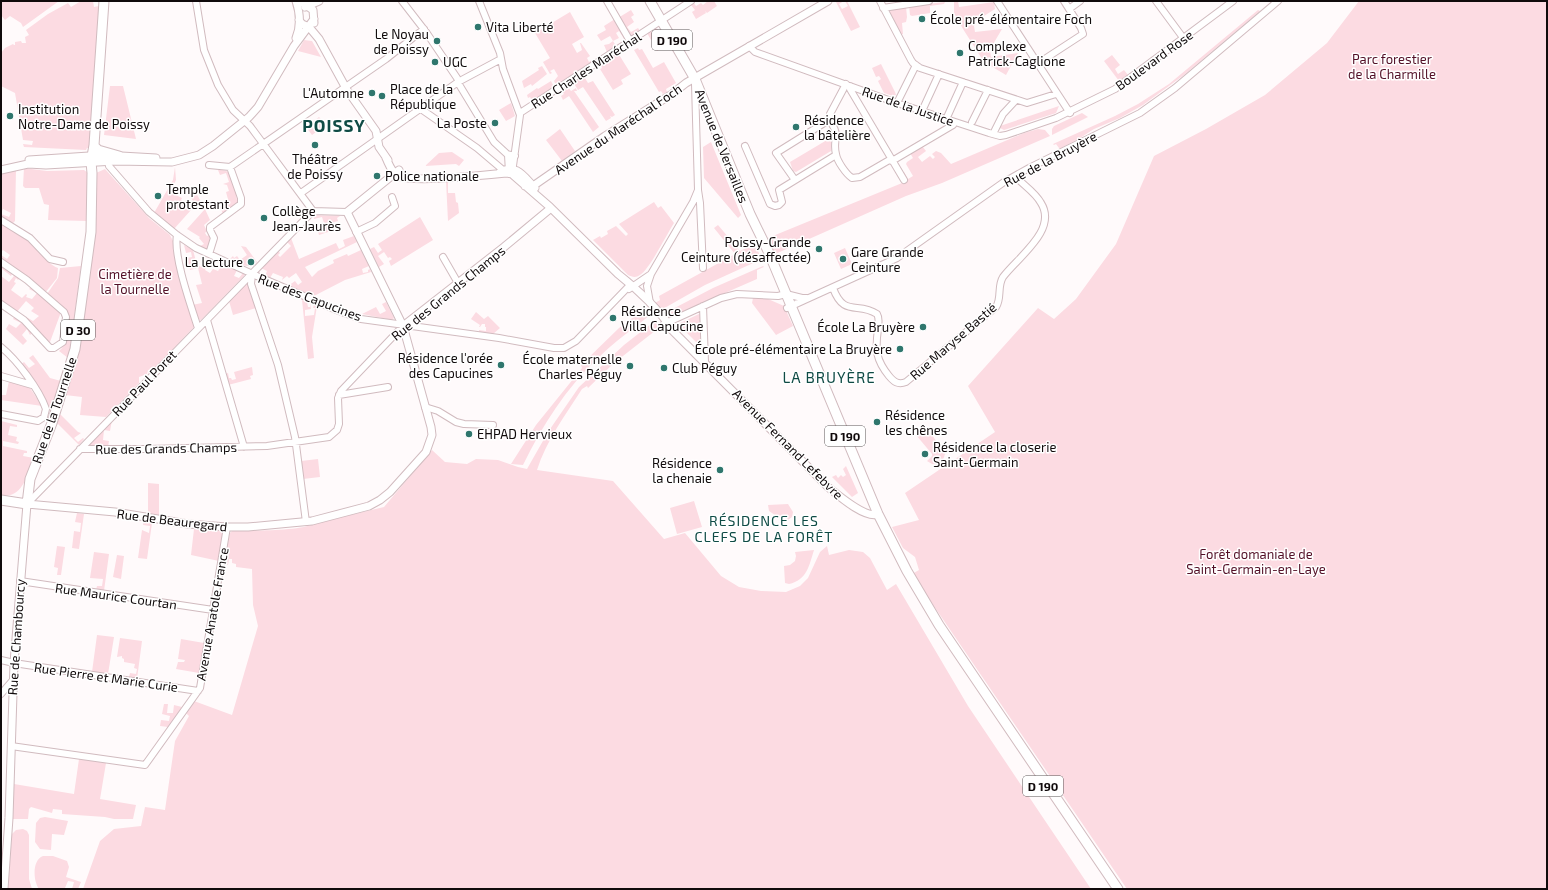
<svg xmlns="http://www.w3.org/2000/svg" width="1548" height="890" font-family="'Exo 2',sans-serif">
<style>
.green{fill:#fcdbe2}
.lines{fill:none;stroke-linecap:round;stroke-linejoin:round}
.minor-casing{stroke:#d1bbbf;stroke-width:8}
.tertiary-casing{stroke:#d1bbbf;stroke-width:9}
.primary-casing{stroke:#d1bbbf;stroke-width:11}
.minor{stroke:#fff;stroke-width:6}
.tertiary{stroke:#fff;stroke-width:7}
.primary{stroke:#fff;stroke-width:9}
.poi-dot{fill:#2f766d;stroke:#fff;stroke-width:1.5}
.labels{text-anchor:middle;dominant-baseline:central;stroke-width:3;stroke-linejoin:round;paint-order:stroke}
.shield{fill:#fff;stroke:#585454;stroke-width:1}
.shield-label{font-size:12px;font-weight:bold;fill:#100a0b}
.poi-label{font-size:13px;fill:#100a0b;stroke:#fff;text-anchor:start}
.park-label{font-size:13px;fill:#531027;stroke:#fff}
.street-label{font-size:13px;fill:#100a0b;stroke:#fff}
.neighbourhood-label{font-size:14px;letter-spacing:1px;fill:#0f4b45;stroke:#fff}
.quarter-label{font-size:15px;letter-spacing:1px;fill:#0f4b45;stroke:#fff}
.district-label{font-size:17px;font-weight:bold;letter-spacing:1px;fill:#0f4b45;stroke:#fff}
</style>
<rect width="100%" height="100%" fill="#fffafb"/>
<path class="green" d="M1,1H59L23,27L21,23L10,16L5,20L1,15Z
M81,1H93L94,7L99,6L89,148H87L86,150L24,147L23,144L32,145L33,141L23,140L15,93L1,86V53L5,48L13,44L14,45H15V42L21,41L22,43H26L25,37L29,35L26,30L48,14L68,3L71,7Z
M708,1H714L717,6L707,13L705,11L706,13L696,19L692,12L695,10L691,5L694,3L696,6L701,3L703,5Z
M838,1H844L839,4L842,9L848,6L845,1H847L860,27L851,31L836,2Z
M954,1H958L959,7L994,2L995,9L976,21V24L974,26L975,32L1002,29L992,46L990,51L991,57L1018,53L1006,75L984,62L963,29L954,13Z
M1359,1H1547V889H1127L912,574L919,570L915,557L903,548L892,527L919,520L905,493L995,432L968,386L1038,308L1054,319L1076,299L1116,244L1154,156L1206,129L1265,95L1327,43Z
M945,2L944,4L930,6V13L912,16L910,15L909,6Z
M906,7L907,17L906,22L902,23L903,34L899,35L888,13L893,9Z
M631,10L634,15L631,17L634,22L627,27L631,32L638,28L640,31L632,36H628L618,18Z
M1258,10L1260,11L1184,75L1143,105L1120,118L1094,129L1080,138L1061,148H1059L1056,144L1054,145L1053,144L1115,116L1138,104L1169,84Z
M570,12L584,37L572,44L577,53L582,50L580,43H581L590,56L587,58L589,62L592,60L593,61L556,85L554,81L558,76L554,69L550,71L552,73L550,74L543,62L550,58L535,33Z
M615,19L626,38L625,40L619,31L616,33L619,38L613,41L616,46L607,52L604,45L609,44L613,41L610,36L601,41L597,35L606,30L604,26Z
M656,28L660,31L654,34L657,40L663,36L668,45L657,51L654,46L656,44L653,39L651,40L647,33Z
M304,40L312,41L321,57L298,51Z
M638,48L639,50L642,49L653,68L664,62L676,83L666,89L667,92L663,94L661,91L659,92L634,50Z
M618,53L631,74L621,80L623,84L613,90L600,69L602,68L600,64Z
M1112,55L1120,65L1115,69L1118,74L1124,70L1128,75L1119,81L1104,61Z
M881,64L895,92L896,95L893,96L884,93L878,81L881,79L879,76L876,77L872,68Z
M542,66L547,74L532,86L531,84L524,88L522,81L539,70L538,68Z
M583,75L588,83L593,81L615,115L612,117L610,116L611,118L606,121L583,87L578,90L573,82Z
M551,81L554,87L532,101L530,97L528,98L527,95L537,88L538,89Z
M110,86H123L136,139L104,135Z
M567,86L571,91L576,88L577,91H574L599,127L593,132L569,96L563,100L561,96L564,94L561,89Z
M511,103L515,116L506,121L499,110Z
M1059,106L1056,113L1004,130L1000,128V126Z
M1082,113L1088,117L1052,135V129L1054,126Z
M319,117L326,125L312,135L306,127Z
M560,129L575,151L562,161L546,140Z
M1038,129L1045,130L1050,136L942,183L906,196L773,255L772,247L768,238L907,181L902,173L904,172L908,179L913,176L906,164L907,162L913,158L910,153L922,146L926,151L918,157L922,162L930,156L933,159L935,157L932,154L936,151L941,153L951,164L1024,133Z
M832,137L831,151L796,172L793,171L790,162Z
M711,142L741,215L738,218L704,178L703,147Z
M452,152L464,160L459,166L456,164L425,166L439,153Z
M175,167L176,180L170,192L182,198L181,200L190,207L195,203L191,198L196,193L200,200L174,229L154,213L173,180Z
M24,168L47,171L84,170L88,173L87,221L48,220L49,205L44,204L39,188H25L23,186Z
M16,169L15,221L13,223L1,218V214L9,217L11,213L3,209L1,213V173Z
M105,169L149,218L170,235L173,241L186,296L195,324L194,327L148,375L149,370H148L147,374L139,377V383L106,417L80,415L82,397L65,395L77,360L84,316L96,173Z
M218,170C221,170 225,170 228,172C232,175 238,198 237,203L223,214L220,207L229,203L226,192L229,191L227,185L223,184L229,182L226,173L220,175Z
M446,181H448V193H455L456,202L458,203L459,213L448,221Z
M654,202L658,208L661,206L674,223C667,234 649,270 640,275C636,278 632,277 628,275L593,240L600,236L601,238L608,234L607,231L616,226L626,236L628,234L619,224Z
M205,209L210,220L204,225L207,231L205,233L207,236L209,235L211,239L207,249L200,246L204,244L199,238L200,237L187,229Z
M313,215L340,216L337,218L338,221L331,223L334,230L319,235L317,228L319,227V224L324,223L322,217L314,219Z
M420,217L433,240L391,266L389,261L392,259L390,257L388,258L384,252L378,256L384,264L379,267L370,249L374,247L378,253L382,250L378,244Z
M1,222C13,227 23,235 33,244C41,252 47,264 58,268L57,278L45,293L1,260V255L7,259L10,255L3,250L1,252Z
M718,225L740,251L754,244L762,259L705,285L661,310L655,303L660,300L659,296L735,254L714,228Z
M354,236L357,242L305,267L312,277L318,271L334,263L333,260L347,254L348,256L361,250L369,266L362,269L363,273L368,272V270L370,269L371,272L345,280L312,297L288,286L295,281L298,285L302,282L296,273L289,278L287,276L282,280L283,277L273,273L270,278L265,276L267,271L261,268L278,251L280,253L278,255L280,257L291,246L287,242L291,238L299,259L336,243L339,249L345,246L343,240Z
M184,245L193,250L197,265L201,267V261L208,264L205,270L210,273L213,269L218,271L223,264L237,270L234,276L239,278L243,273L244,274V276L201,320L197,319L192,305L202,303L196,285L202,284L198,268L190,270L187,258L192,257L191,252L186,253Z
M241,246L246,247L257,262C249,271 239,263 230,259L233,256L234,258L237,256L240,260L247,255Z
M845,248L852,264L841,269L834,253Z
M1,264L20,278L18,280L16,278L14,282L16,283L11,290L22,298L26,294L27,295L26,297L32,299L37,293L29,289L32,286L61,312L50,342L47,343L26,321L28,318L33,321L39,316L31,311L34,308L26,301L16,313L1,302V276L9,282L14,276L12,274L11,276L2,269Z
M81,266L69,355L68,358L59,351C68,343 70,333 68,321L47,294L58,278L60,268Z
M763,266L764,267L757,270V279L670,317L665,313L713,288Z
M246,284L249,285L256,308L233,315L229,301Z
M753,298L768,299L784,306L793,326L776,335L752,303Z
M302,300L307,302L308,307H310V303L311,309L305,310V316L314,315L315,308H313L314,305L317,306L312,337L314,358L308,359Z
M386,302L394,318L392,320L362,314L376,307L380,314L386,311L382,304Z
M643,310L650,315C633,329 614,342 598,358C566,388 542,426 523,465L511,464L536,425L582,368L581,365L619,328Z
M476,312L484,319L488,316L500,328L493,334L479,332V330L486,331V327H485V324H482L480,327H479L480,325L471,319Z
M701,313L703,347H701L678,324Z
M15,316L33,332L30,335L27,329L22,335L27,341L23,345L6,329L9,324L16,328L21,323L13,319Z
M656,320L660,327L614,363L588,388L587,386L582,389C566,414 546,441 537,470L613,481L664,539L685,533L721,576L739,587L761,591L786,592L800,586L808,578L820,552L827,546L829,555L849,550L863,552L870,558L887,590L896,584L968,706L1091,889H83L100,841L114,829L141,826L145,807L165,810L175,741L189,716L186,713L194,701L232,715L258,626L253,605L252,569L236,567V564L232,563V559H229L228,565H224L230,533L232,531C253,530 298,532 316,523L384,507L432,450L445,462L467,464L476,459L498,460L518,467L527,469L548,432L579,387L624,345Z
M33,355L50,378L61,381L51,412L20,365L24,362L29,368L35,364L29,358Z
M252,367L253,375L250,376L251,379L228,385L225,374L228,373L229,378H231L232,380L236,379L234,372Z
M9,381L30,388L42,406L1,400V395H6Z
M58,414L61,415L78,432L81,433L74,438L78,442L83,438L84,439L79,445L56,422Z
M112,420L110,431L104,430L103,440L109,441L108,447H88L87,445Z
M1,421L17,425V427L10,426L8,435L17,437L16,441L19,442L18,444L3,441V446L27,451V453H24L23,456L34,458L32,459L30,464H32C25,480 22,497 1,496Z
M928,429L945,454L943,460L938,465L932,464L927,461L932,456V454L916,435L923,430Z
M318,459L320,477L303,479L301,461Z
M846,466L858,493L852,497L832,477L836,475L838,478L841,475L843,477L846,475L843,469Z
M148,483L159,484V516L148,514Z
M694,501L702,527L677,534L670,508Z
M788,504L793,512L792,517L785,522L769,511L768,505Z
M77,513L84,514L79,549L72,548L74,531L80,532L81,523L75,522Z
M144,521L152,523L147,559L138,558L142,530L149,533L150,526L143,525Z
M194,529L220,531L223,535L219,561L191,555Z
M57,546L65,547L61,575H57L58,568L54,567Z
M814,550C809,566 807,580 789,584L785,583L784,566L790,565L795,561L796,556L795,552Z
M94,552L109,554L104,591L96,590L97,586H102L103,579L90,578Z
M117,555L124,556L121,579L113,577Z
M97,635L114,637L108,674L92,672Z
M120,638L142,641L137,679L129,677L130,673L136,674L137,669L134,668L135,664L124,662V659L122,658V656L117,657Z
M181,639L204,643L199,673L176,669L178,662H184L185,660L178,659Z
M164,704H168L167,713H173L174,705L182,707L168,727L160,726L161,720L169,721L170,716L162,714Z
M79,759L106,763L100,799L136,805L133,819H114L105,817L62,814V810L53,809L52,813L31,807L29,809L28,819H13L14,784L74,794Z
M45,817L68,821L64,835L52,834L51,850L40,849L35,842L36,823L40,818Z
M23,829L27,831L29,835V879L32,889H8L12,834L16,830Z
M43,856H53L67,861L69,867L66,877L81,882L78,889H72L74,882L68,881L65,888L67,889H39C33,881 32,860 43,856Z"/>
<g class="lines">
<defs>
<path id="minor" d="M196,1L204,50L218,85L233,110L250,126L313,211
M402,1L426,32L457,78L460,86L494,142L507,154L515,156
M479,1L500,53L503,69L520,115L512,173
M607,1L630,41
M880,1L911,60L913,63L920,68L1027,103L1056,94
M997,1L1070,113
M1156,1L1184,39
M883,8L929,1
M1069,9L1080,1
M749,46L755,52L897,103L989,133L1000,136L1006,135L1056,118L1115,89L1233,1
M1037,64L1083,34L1081,28L1064,1
M850,86V89L904,180
M897,103L916,65
M421,109L477,148L503,170L504,173
M922,111L939,74
M520,113L691,1
M948,115L963,82
M829,120C842,137 832,138 836,154C837,161 846,174 852,178L860,177L891,159
M972,122L988,90
M993,134L1003,114L1016,100
M745,146L770,204L775,206L779,205L782,202L779,190L836,155
M508,155L509,172
M107,157L109,166L149,212L177,235L196,248L257,276L339,311L361,319L499,338L554,348H564L576,341L630,285
M892,161L953,125L954,122
M209,165L230,167L386,59L424,29
M795,180L776,153L829,120L830,114L846,84
M698,190L700,203L703,268
M301,193L458,82L501,59
M313,211L347,212
M1,220L30,238L50,259L63,262
M356,232L375,223L395,206L392,197
M177,235C173,256 191,306 198,328
M209,254L214,238L210,230V227L241,204V198L230,167
M443,257L458,283
M1,262L27,280L64,312L66,317L63,342L54,348H50L24,320L1,304
M252,274L251,284L278,365L295,437L306,522
M833,288C844,318 858,301 877,314C880,319 878,323 878,329C875,350 876,360 889,376C894,382 898,385 906,382L996,307C1002,298 997,286 1003,277C1018,257 1058,230 1041,203C1035,192 1023,185 1015,176
M629,289L651,274
M650,303L647,286L651,274L693,202L698,190L695,84
M703,306L705,362
M787,308L897,258L1004,182L1029,168L1140,113L1175,88L1278,1
M207,320L244,447
M664,324L721,298L737,294L778,296L786,294L802,298H807
M1,347C17,360 39,389 46,409L44,417L38,421L1,414
M1,376L32,385
M339,395L388,387
M425,407L438,411L456,422L464,424L493,425
M80,449H147L267,446L329,437L337,430L339,424L338,398L341,391L403,326
M27,504L313,211
M20,581L213,610
M1,660L14,663L198,691
M1,694L13,680
M11,746L145,765L200,688L227,527"/>
<path id="tertiary" d="M296,1C300,13 301,26 296,38
M300,1L313,10L314,23
M305,7L319,1
M299,20L302,24L309,27L319,39L347,90L376,131L379,147L388,160
M386,158C389,164 391,172 398,176C412,183 487,175 507,173L512,174L550,207L618,274C637,289 659,310 673,330
M29,160L104,155L156,158
M1,170L28,164L46,165L115,161L172,162L199,155L213,146L249,117L258,107L294,46L314,19
M500,172C517,163 524,177 535,188
M525,186H533L605,136L672,94L686,83L828,1
M403,326L504,247L551,208
M669,327L828,487C838,495 865,519 878,514
M4,889L9,818L14,663L27,504L115,512L188,524L227,527H248L312,521L369,506L380,500L390,492L426,452L432,435L431,427L403,326L347,212L399,170"/>
<path id="primary" d="M650,1L695,79L750,214L769,253L878,514L907,571L939,625L1118,889
M94,146L98,150L119,156
M1,500L27,504L30,479L52,423L75,349L91,232L92,173L91,162L94,145L104,1"/>
</defs>
<use href="#minor" class="minor-casing"/>
<use href="#tertiary" class="tertiary-casing"/>
<use href="#primary" class="primary-casing"/>
<use href="#minor" class="minor"/>
<use href="#tertiary" class="tertiary"/>
<use href="#primary" class="primary"/>
</g>
<g class="poi-dot">
<circle cx="922" cy="19" r="4"/>
<circle cx="478" cy="27" r="4"/>
<circle cx="437" cy="41" r="4"/>
<circle cx="960" cy="53" r="4"/>
<circle cx="435" cy="62" r="4"/>
<circle cx="372" cy="93" r="4"/>
<circle cx="382" cy="96" r="4"/>
<circle cx="10" cy="116" r="4"/>
<circle cx="495" cy="123" r="4"/>
<circle cx="796" cy="127" r="4"/>
<circle cx="315" cy="145" r="4"/>
<circle cx="377" cy="176" r="4"/>
<circle cx="158" cy="196" r="4"/>
<circle cx="264" cy="218" r="4"/>
<circle cx="819" cy="249" r="4"/>
<circle cx="843" cy="259" r="4"/>
<circle cx="251" cy="262" r="4"/>
<circle cx="613" cy="318" r="4"/>
<circle cx="923" cy="327" r="4"/>
<circle cx="900" cy="349" r="4"/>
<circle cx="501" cy="365" r="4"/>
<circle cx="630" cy="366" r="4"/>
<circle cx="664" cy="368" r="4"/>
<circle cx="877" cy="422" r="4"/>
<circle cx="469" cy="434" r="4"/>
<circle cx="925" cy="454" r="4"/>
<circle cx="720" cy="470" r="4"/>
</g>
<g class="labels">
<g class="shield">
<rect x="652" y="30" width="40" height="20" rx="3"/>
<rect x="61" y="320" width="34" height="20" rx="3"/>
<rect x="825" y="426" width="40" height="20" rx="3"/>
<rect x="1023" y="776" width="40" height="20" rx="3"/>
</g>
<g class="shield-label">
<text x="672" y="40">D 190</text>
<text x="78" y="330">D 30</text>
<text x="845" y="436">D 190</text>
<text x="1043" y="786">D 190</text>
</g>
<g class="poi-label">
<text x="930" y="19">École pré-élémentaire Foch</text>
<text x="486" y="27">Vita Liberté</text>
<text x="429" y="34" text-anchor="end">Le Noyau<tspan x="429" dy="15">de Poissy</tspan></text>
<text x="968" y="46">Complexe<tspan x="968" dy="15">Patrick-Caglione</tspan></text>
<text x="443" y="62">UGC</text>
<text x="390" y="89">Place de la<tspan x="390" dy="15">République</tspan></text>
<text x="364" y="93" text-anchor="end">L'Automne</text>
<text x="18" y="109">Institution<tspan x="18" dy="15">Notre-Dame de Poissy</tspan></text>
<text x="804" y="120">Résidence<tspan x="804" dy="15">la bâtelière</tspan></text>
<text x="487" y="123" text-anchor="end">La Poste</text>
<text x="315" y="159" text-anchor="middle">Théâtre<tspan x="315" dy="15">de Poissy</tspan></text>
<text x="385" y="176">Police nationale</text>
<text x="166" y="189">Temple<tspan x="166" dy="15">protestant</tspan></text>
<text x="272" y="211">Collège<tspan x="272" dy="15">Jean-Jaurès</tspan></text>
<text x="811" y="242" text-anchor="end">Poissy-Grande<tspan x="811" dy="15">Ceinture (désaffectée)</tspan></text>
<text x="851" y="252">Gare Grande<tspan x="851" dy="15">Ceinture</tspan></text>
<text x="243" y="262" text-anchor="end">La lecture</text>
<text x="621" y="311">Résidence<tspan x="621" dy="15">Villa Capucine</tspan></text>
<text x="915" y="327" text-anchor="end">École La Bruyère</text>
<text x="892" y="349" text-anchor="end">École pré-élémentaire La Bruyère</text>
<text x="493" y="358" text-anchor="end">Résidence l'orée<tspan x="493" dy="15">des Capucines</tspan></text>
<text x="622" y="359" text-anchor="end">École maternelle<tspan x="622" dy="15">Charles Péguy</tspan></text>
<text x="672" y="368">Club Péguy</text>
<text x="885" y="415">Résidence<tspan x="885" dy="15">les chênes</tspan></text>
<text x="477" y="434">EHPAD Hervieux</text>
<text x="933" y="447">Résidence la closerie<tspan x="933" dy="15">Saint-Germain</tspan></text>
<text x="712" y="463" text-anchor="end">Résidence<tspan x="712" dy="15">la chenaie</tspan></text>
</g>
<g class="park-label">
<text x="1392" y="59">Parc forestier<tspan x="1392" dy="15">de la Charmille</tspan></text>
<text x="135" y="274">Cimetière de<tspan x="135" dy="15">la Tournelle</tspan></text>
<text x="1256" y="554">Forêt domaniale de<tspan x="1256" dy="15">Saint-Germain-en-Laye</tspan></text>
</g>
<g class="street-label">
<text transform="translate(1154 60) rotate(-36)">Boulevard Rose</text>
<text transform="translate(586 70) rotate(-33)">Rue Charles Maréchal</text>
<text transform="translate(908 106) rotate(19)">Rue de la Justice</text>
<text transform="translate(618 129) rotate(-34)">Avenue du Maréchal Foch</text>
<text transform="translate(722 146) rotate(68)">Avenue de Versailles</text>
<text transform="translate(1050 159) rotate(-28)">Rue de la Bruyère</text>
<text transform="translate(448 293) rotate(-39)">Rue des Grands Champs</text>
<text transform="translate(310 297) rotate(21)">Rue des Capucines</text>
<text transform="translate(953 341) rotate(-41)">Rue Maryse Bastié</text>
<text transform="translate(144 383) rotate(-46)">Rue Paul Poret</text>
<text transform="translate(54 410) rotate(-71)">Rue de la Tournelle</text>
<text transform="translate(788 444) rotate(45)">Avenue Fernand Lefebvre</text>
<text transform="translate(166 448) rotate(-1)">Rue des Grands Champs</text>
<text transform="translate(172 520) rotate(7)">Rue de Beauregard</text>
<text transform="translate(116 596) rotate(8)">Rue Maurice Courtan</text>
<text transform="translate(212 614) rotate(-80)">Avenue Anatole France</text>
<text transform="translate(16 637) rotate(-86)">Rue de Chambourcy</text>
<text transform="translate(106 677) rotate(8)">Rue Pierre et Marie Curie</text>
</g>
<g class="neighbourhood-label">
<text x="764" y="520">RÉSIDENCE LES<tspan x="764" dy="16">CLEFS DE LA FORÊT</tspan></text>
</g>
<g class="quarter-label">
<text x="829" y="377">LA BRUYÈRE</text>
</g>
<g class="district-label">
<text x="334" y="125">POISSY</text>
</g>
</g>
<rect width="1548" height="890" fill="none" stroke="#100a0b" stroke-width="4"/>
</svg>
